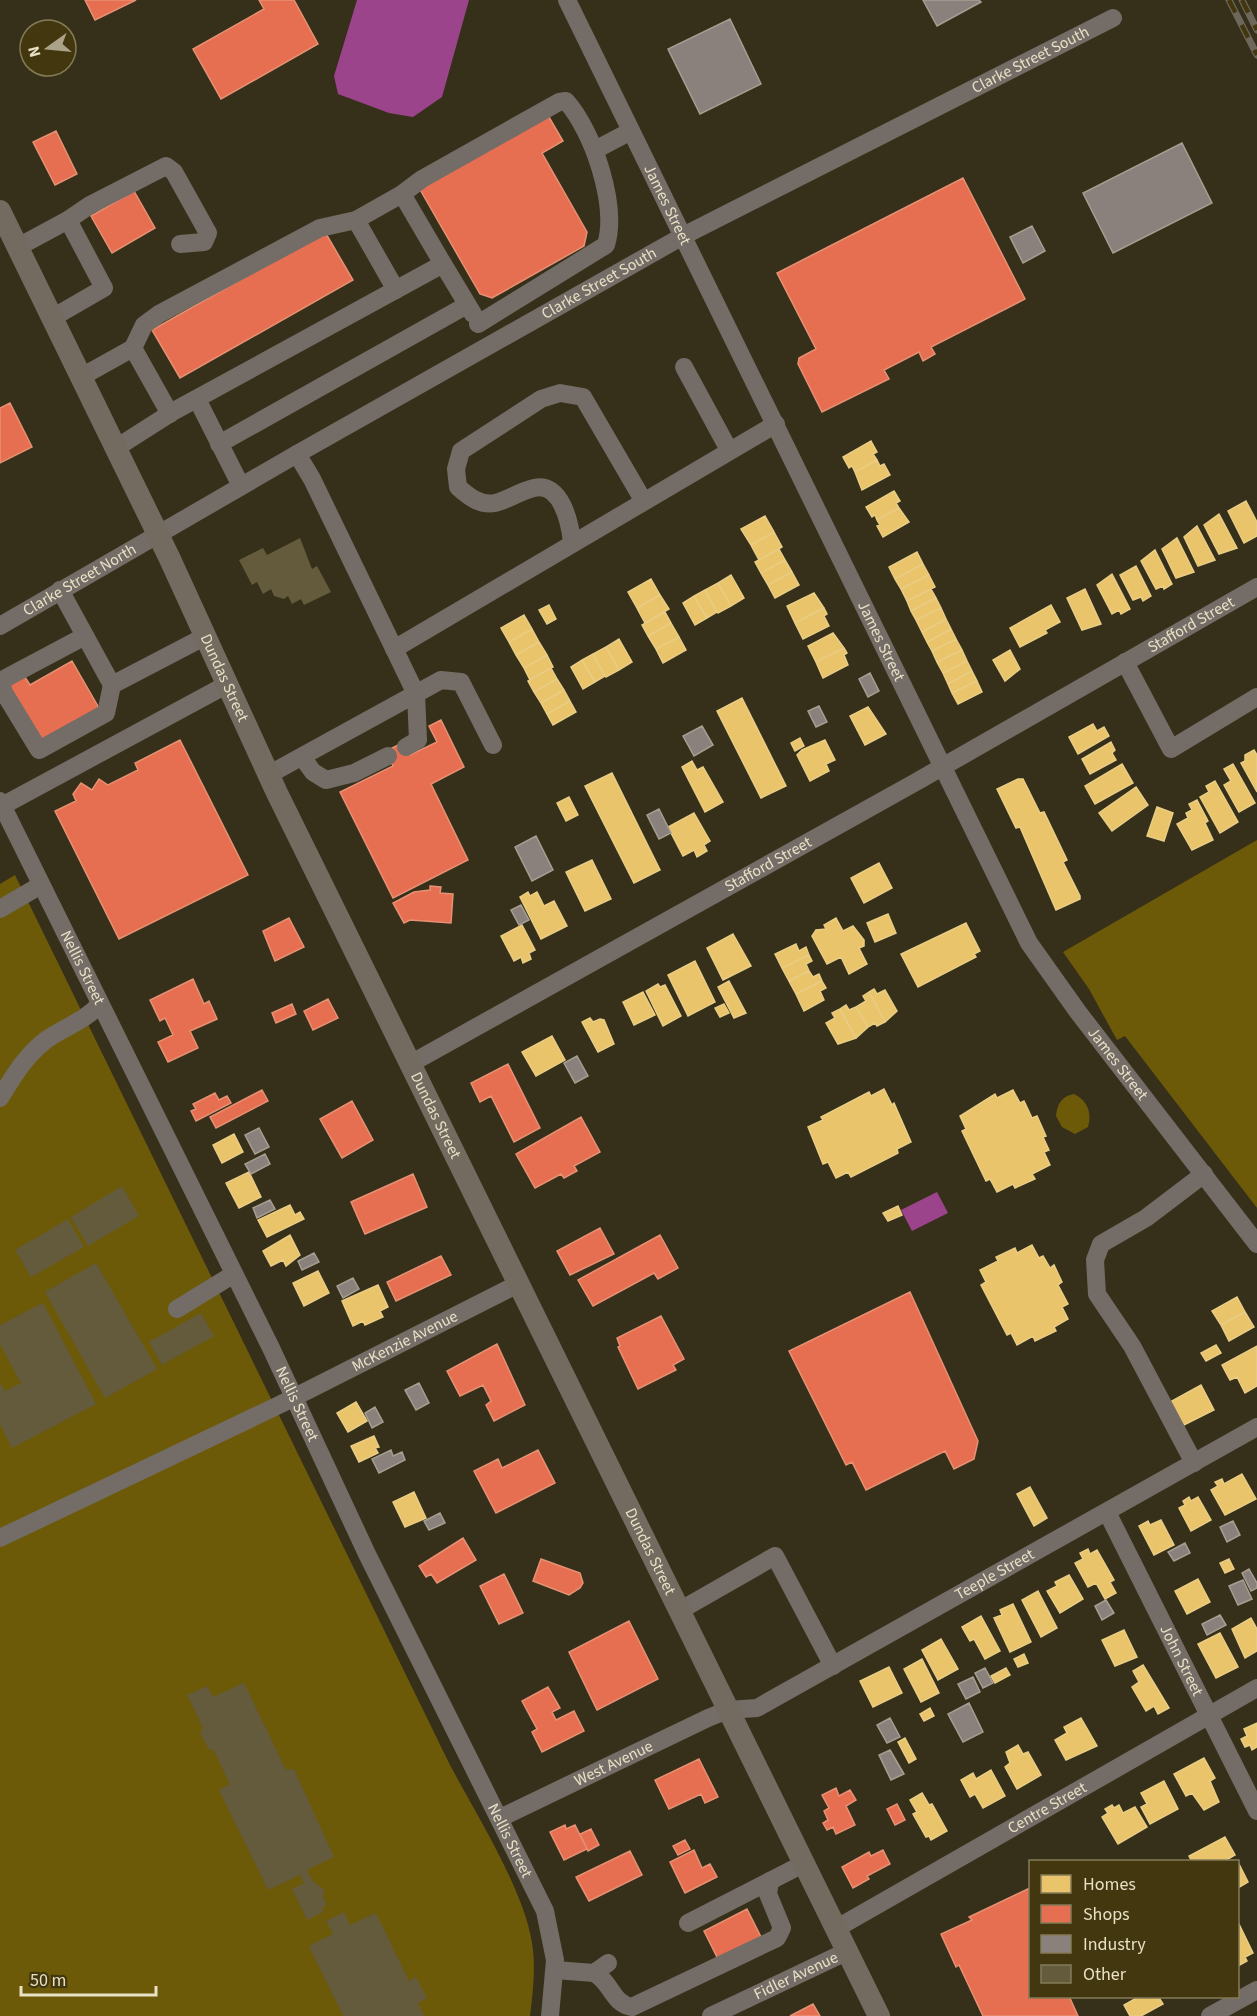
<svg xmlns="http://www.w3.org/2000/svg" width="1257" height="2016" font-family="'Source Sans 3',sans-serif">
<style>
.green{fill:#6c5a09}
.water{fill:#9b448b}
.homes{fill:#e9c46a;stroke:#e9cd85;stroke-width:1.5}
.shops{fill:#e76f51;stroke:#e79174;stroke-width:1.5}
.industry{fill:#8a817c;stroke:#a69e92;stroke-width:1.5}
.building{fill:#635b3c}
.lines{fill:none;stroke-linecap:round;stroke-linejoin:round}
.minor{stroke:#746c66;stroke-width:18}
.major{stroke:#736a60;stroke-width:22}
.rail-casing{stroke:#6d675b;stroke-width:7}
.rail{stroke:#42370e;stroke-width:4.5;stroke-dasharray:14;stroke-linecap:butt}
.labels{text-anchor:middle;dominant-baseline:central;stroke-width:6;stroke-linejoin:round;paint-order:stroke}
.street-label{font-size:16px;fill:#e8e1c5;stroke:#42370e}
</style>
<rect width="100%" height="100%" fill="#36301a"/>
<path class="green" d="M1257,840V1208L1125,1036L1117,1040L1089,989L1063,952Z
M15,875L450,1765C476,1814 524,1890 532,1943C536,1968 533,1991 530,2016H0V884Z
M1074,1094C1088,1101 1092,1113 1088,1127L1075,1134L1062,1127L1056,1116C1057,1104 1062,1096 1074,1094Z"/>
<path class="water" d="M357,0H469L442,97L413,117L389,113L338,94L334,76Z
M937,1192L948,1213L912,1231L901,1210Z"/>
<path class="homes" d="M871,441L877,452L873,454L877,460L855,472L852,466L849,468L843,457Z
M877,460L880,466L884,464L890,475L862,490L855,472Z
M894,491L900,501L896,503L899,508L877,520L875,515L872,517L866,507Z
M1246,501L1257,522V536L1244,543L1228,511Z
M899,508L909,522L883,537L877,526L880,525L877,520Z
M1219,514L1237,548L1219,554L1204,525Z
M765,516L774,532L751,545L741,529Z
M1197,526L1215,560L1198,566L1184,537Z
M774,532L782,547L759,560L751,545Z
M1177,538L1194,572L1176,578L1162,549Z
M779,549L785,560L761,573L755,562Z
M1155,550L1172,584L1164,589L1163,586L1156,589L1141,561Z
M917,552L923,564L895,579L889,567Z
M785,560L792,572L768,585L761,573Z
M923,564L929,575L901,589L895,579Z
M1136,566L1151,596L1143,601L1141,597L1133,600L1120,575Z
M792,572L799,585L775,598L768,585Z
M1112,574L1130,609L1121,614L1119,610L1112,614L1097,585Z
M731,575L744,598L731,606L718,583Z
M929,575L935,587L907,601L901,589Z
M651,579L660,595L637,608L628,592Z
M718,583L731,606L718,613L705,590Z
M931,589L936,598L911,611L907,601Z
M1085,589L1101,624L1082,630L1067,598Z
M705,590L717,612L707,618L694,596Z
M814,593L824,608L795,623L787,606Z
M660,595L669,609L645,623L637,608Z
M694,596L707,618L695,625L683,603Z
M936,598L941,608L916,620L911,611Z
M549,605L556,619L547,624L539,610Z
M1051,605L1060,622L1045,630L1047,633L1020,647L1010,628Z
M824,608L827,614L824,616L829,626L803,639L795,623Z
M941,608L946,619L922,632L916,620Z
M665,612L671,623L648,636L642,625Z
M524,615L532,629L509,642L501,628Z
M946,619L951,629L927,642L922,632Z
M671,623L679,637L656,649L648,636Z
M532,629L539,642L516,655L509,642Z
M951,629L956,639L932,651L927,642Z
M833,633L844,648L816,662L808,646Z
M679,637L686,650L663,663L656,649Z
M619,639L632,662L619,670L606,647Z
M956,639L962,650L937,662L932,651Z
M539,642L547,655L524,668L516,655Z
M606,647L619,670L606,677L593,654Z
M844,648L847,653L844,655L848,665L823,678L816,662Z
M962,650L967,661L943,673L937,662Z
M1010,650L1020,669L1005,681L993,660Z
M593,654L605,676L595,682L582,660Z
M547,655L553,667L530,680L524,668Z
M582,660L595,682L583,689L571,667Z
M967,661L972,671L948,684L943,673Z
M551,668L557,679L534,692L528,681Z
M972,671L977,681L952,693L948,684Z
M557,679L564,690L541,703L534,692Z
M977,681L982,692L958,704L952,693Z
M564,690L570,701L547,714L541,703Z
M742,698L786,786L761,798L717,711Z
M570,701L576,712L553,725L547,714Z
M868,707L886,734L865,745L850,716Z
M1093,724L1097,731L1104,727L1109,736L1078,754L1069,737Z
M800,738L804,746L795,751L791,743Z
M825,740L835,760L826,764L829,771L810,781L797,755L802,750Z
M1111,742L1115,750L1112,753L1116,760L1090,774L1082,759Z
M1254,750L1257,755V792L1241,763L1245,761V755Z
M692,761L697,770L703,767L723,802L705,812L682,767Z
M1122,764L1133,783L1095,804L1085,786Z
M1233,764L1255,803L1239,812L1224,785L1231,781L1224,769Z
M612,773L660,870L634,883L585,786Z
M1018,779H1023L1040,813L1044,812L1067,860L1063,862L1080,896V899L1056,910L1020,827L1016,828L997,789Z
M1215,781L1238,822L1220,833L1200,797L1209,792L1206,786Z
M1136,787L1148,805L1112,831L1099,813Z
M569,797L578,815L566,821L557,803Z
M1197,800L1208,821L1205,823L1213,840L1192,850L1177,824L1188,818L1186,813L1192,810L1189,804Z
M1157,807L1173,813L1164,841L1147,836Z
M694,813L710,841L704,845L707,851L697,857L694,850L683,856L668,827Z
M592,860L611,899L585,911L566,872Z
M879,863L892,888L864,903L851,878Z
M528,892L530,896L537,892L544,906L554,901L567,926L541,939L520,897Z
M888,914L896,933L875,942L867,923Z
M836,918L843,931L853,926L864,940V946L859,948L867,964L849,974L841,957L827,964L812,936L816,930L826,929L824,925Z
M966,923L980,951L974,954L976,957L918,987L901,954Z
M522,925L535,950L529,953L531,959L523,963L521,957L514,961L501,936Z
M733,934L751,966L723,980L707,948Z
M796,944L799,951L806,947L809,955L782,968L775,954Z
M809,955L812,961L806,964L809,971L789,981L782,968Z
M695,961L715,1002L688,1016L668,975Z
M809,971L813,977L819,974L822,981L796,994L789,981Z
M729,981L746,1013L734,1018L718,987Z
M822,981L826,988L820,991L824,1000L804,1011L796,994Z
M658,984L660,987L665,985L681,1016L663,1026L646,991Z
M874,989L877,994L885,990L897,1011L885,1022L869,992Z
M643,992L655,1015L634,1025L623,1002Z
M869,992L885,1022L877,1026L875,1023L868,1027L856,1007L866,1001L863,996Z
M724,1004L729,1013L720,1017L715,1008Z
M846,1005L849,1010L856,1007L868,1027L856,1038L840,1009Z
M840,1009L856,1038L838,1044L826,1023L835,1018L832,1013Z
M590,1018L593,1022L600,1019L604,1020L614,1044L598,1052L582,1022Z
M552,1036L565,1060L536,1076L522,1052Z
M884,1089L892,1105L894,1103L911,1142L897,1149L898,1153L851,1177L848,1172L836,1178L828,1162L823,1164L808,1127L823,1120L821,1117L869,1092L871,1096Z
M1013,1090L1020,1103L1024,1101L1032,1118L1037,1116L1046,1136L1043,1137L1049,1150L1044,1152L1050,1165L1032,1174L1035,1179L1015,1188L1013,1184L997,1192L990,1179L986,1181L962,1131L966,1129L960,1116L995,1094L997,1098Z
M234,1134L243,1152L222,1163L213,1145Z
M249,1172L261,1197L239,1208L226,1183Z
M290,1205L295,1215L300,1212L304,1219L267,1237L258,1220Z
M898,1206L902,1215L888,1221L883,1213Z
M290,1235L300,1255L286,1266L283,1260L271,1266L263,1251Z
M1032,1245L1039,1258L1043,1256L1050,1268L1054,1265L1062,1282L1058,1285L1068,1304L1062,1307L1068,1319L1054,1327L1056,1331L1035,1341L1033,1336L1017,1345L1011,1333L1007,1335L981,1285L986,1282L980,1270L998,1261L996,1257L1015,1248L1017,1253Z
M318,1271L329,1293L304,1306L293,1283Z
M378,1285L388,1307L380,1311L383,1317L365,1325L363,1321L353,1326L342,1301Z
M1237,1297L1245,1312L1221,1325L1212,1311Z
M1245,1312L1254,1327L1229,1341L1221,1325Z
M1216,1345L1221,1353L1206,1361L1201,1353Z
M1257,1346V1386L1245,1393L1237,1377L1230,1380L1222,1365Z
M1201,1385L1214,1410L1182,1426L1170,1402Z
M356,1402L367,1421L348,1432L337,1413Z
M374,1436L379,1447L375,1448L378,1453L359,1462L351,1446Z
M1242,1474L1256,1499L1225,1515L1211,1490L1218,1486L1215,1482L1222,1479L1224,1484Z
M1030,1487L1047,1518L1034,1526L1017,1494Z
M414,1492L426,1518L405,1527L393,1502Z
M1189,1497L1191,1501L1198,1497L1211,1520L1191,1531L1179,1508L1185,1505L1183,1501Z
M1161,1520L1174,1545L1154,1555L1139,1526L1148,1521L1150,1525Z
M1088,1549L1090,1554L1097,1550L1114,1580L1110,1582L1116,1593L1105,1599L1096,1583L1088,1587L1075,1563L1083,1559L1080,1553Z
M1229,1559L1234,1569L1225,1573L1220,1563Z
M1069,1575L1083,1599L1060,1613L1047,1591L1057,1586L1055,1582Z
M1198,1579L1210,1602L1187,1614L1175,1591Z
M1038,1591L1057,1628L1041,1637L1022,1600Z
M1013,1604L1031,1642L1010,1652L994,1618L1002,1615L1000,1610Z
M981,1616L1000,1651L985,1659L974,1639L970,1641L962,1627Z
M1251,1618L1257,1629V1651L1245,1658L1232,1629Z
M1124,1630L1137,1657L1115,1666L1102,1640Z
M1220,1633L1238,1667L1216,1678L1198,1644Z
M941,1639L958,1669L938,1680L922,1650Z
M1024,1654L1028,1663L1018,1667L1014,1659Z
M922,1659L939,1693L921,1702L904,1669Z
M1143,1665L1169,1708L1158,1714L1154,1706L1146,1711L1132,1687L1139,1682L1133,1671Z
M889,1667L902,1693L873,1707L860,1681Z
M1006,1668L1010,1675L995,1683L991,1676Z
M930,1708L934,1716L924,1721L920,1714Z
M1081,1718L1097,1746L1066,1760L1055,1740L1067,1733L1064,1727Z
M1257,1723V1747L1252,1750L1250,1745L1245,1747L1241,1739L1247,1736L1244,1729Z
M905,1738L916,1759L909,1763L898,1742Z
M1018,1745L1023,1754L1028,1752L1041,1775L1017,1789L1005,1767L1010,1763L1006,1752Z
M1204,1758L1215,1778L1210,1781L1219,1802L1204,1810L1192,1793L1186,1796L1174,1774Z
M991,1770L1005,1796L983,1808L975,1794L970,1797L961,1780L973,1773L976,1779Z
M1164,1781L1178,1809L1150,1824L1141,1807L1147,1804L1141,1793Z
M922,1793L929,1805L932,1804L947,1831L931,1840L929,1836L926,1837L913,1814L917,1812L910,1800Z
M1112,1805L1114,1808L1119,1805L1123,1813L1135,1807L1147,1827L1118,1844L1102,1817L1108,1813L1105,1809Z
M1225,1837L1235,1855L1223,1862H1192L1189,1856Z
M1239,1864L1248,1882L1238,1888V1865Z
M1238,1922L1253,1953L1245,1957L1247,1961L1238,1966Z
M1140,1996H1158L1163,2004L1141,2016H1130L1124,2005Z"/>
<path class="shops" d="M85,0H136L95,20Z
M259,0H294L318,44L221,99L193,49L264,9Z
M546,112L563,141L542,153L587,232L584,246L492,298L480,294L418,186Z
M56,131L77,174L55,185L33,142Z
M963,178L1025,299L931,347L935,354L923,361L919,352L884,370L889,379L822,412L798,364L799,358L816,349L777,273Z
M134,191L155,228L112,253L91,216Z
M325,232L353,280L180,378L152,330Z
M10,403L32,447L0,463V408Z
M72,661L99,708L37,744L3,685L23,674L30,685Z
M441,720L464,767L431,784L468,860L393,898L340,792L393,766L386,751L404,742L410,755L437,742L429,726Z
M180,740L248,875L119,939L55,811L76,801L73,794L81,783L92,790L99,779L108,785L138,770L135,763Z
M430,886L441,887L440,893L453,894L451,923L410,920L404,923L393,903L414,892L430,890Z
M289,918L304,947L275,961L263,931Z
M193,979L204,1004L209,1001L217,1019L190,1031L198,1048L168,1062L158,1042L173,1035L165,1018L160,1021L150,1000Z
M328,999L338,1018L313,1030L304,1011Z
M292,1004L296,1014L276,1023L272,1013Z
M508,1064L540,1128L514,1142L491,1096L480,1102L471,1083Z
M262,1090L268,1101L216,1128L210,1117Z
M215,1093L219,1100L227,1096L231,1103L196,1121L191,1111L196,1109L193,1104Z
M352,1101L373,1140L342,1158L320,1119Z
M581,1117L600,1152L574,1166L577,1171L564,1178L561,1174L535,1188L516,1154Z
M413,1174L427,1207L365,1234L351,1202Z
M600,1228L614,1254L570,1275L557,1251Z
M660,1235L678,1268L658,1279L654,1273L593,1306L578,1280Z
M441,1256L451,1275L396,1301L387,1282Z
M910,1292L978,1441L974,1459L954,1469L945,1451L866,1490L852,1462L846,1465L789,1351Z
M661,1316L684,1359L673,1365L676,1370L638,1389L618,1347L620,1346L617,1338Z
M497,1344L525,1405L494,1421L486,1405L491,1401L483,1385L460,1396L447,1371Z
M538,1450L555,1483L496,1513L474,1471L498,1459L502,1468Z
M463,1538L476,1560L437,1583L431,1574L426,1577L419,1566Z
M541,1559L580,1573L583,1583L580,1588L569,1595L533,1581Z
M504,1574L523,1613L499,1624L480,1586Z
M629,1621L658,1679L597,1710L569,1652Z
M548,1687L560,1708L552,1712L556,1720L574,1711L584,1731L542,1752L532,1732L537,1729L522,1701Z
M699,1759L718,1797L705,1803L701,1794L669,1809L655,1780Z
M836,1788L839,1796L850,1790L856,1800L846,1806L855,1825L836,1834L833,1827L827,1830L823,1823L828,1820L824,1811L829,1808L822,1795Z
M897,1804L905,1820L895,1825L887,1809Z
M565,1825L566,1829L575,1825L587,1849L564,1860L550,1832Z
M591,1829L599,1845L588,1851L580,1834Z
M685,1840L690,1849L678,1855L673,1846Z
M694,1850L702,1868L710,1864L717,1877L685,1893L670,1862Z
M883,1850L890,1864L867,1876L869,1879L853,1888L842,1867L869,1852L871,1856Z
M630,1851L642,1875L589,1901L576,1877Z
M1030,1888V1996H1069L1078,2016H983L959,1965L956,1967L941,1934L972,1920L969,1917Z
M747,1909L762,1939L719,1961L704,1931Z
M813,2004L820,2016H790Z"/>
<path class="industry" d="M923,0H979L981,2L937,26Z
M730,19L761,84L700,114L668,49Z
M1182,143L1212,203L1113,253L1083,193Z
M1032,226L1045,251L1023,263L1010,237Z
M870,673L879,691L868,697L859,679Z
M819,706L827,722L816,727L808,711Z
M702,726L713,745L694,756L683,736Z
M659,809L671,833L659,839L647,815Z
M536,836L553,870L532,881L515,847Z
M521,905L529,920L519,925L511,910Z
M577,1056L588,1076L575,1083L564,1063Z
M259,1128L269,1147L255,1154L245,1135Z
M265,1154L270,1164L251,1174L245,1164Z
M270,1200L275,1209L257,1218L253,1208Z
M314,1253L319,1262L302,1270L298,1261Z
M353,1278L359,1289L343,1298L337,1286Z
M419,1383L429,1403L416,1410L405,1390Z
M375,1407L383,1422L372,1428L365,1413Z
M391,1450L393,1456L402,1452L405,1460L379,1473L372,1459Z
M440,1513L445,1523L429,1530L424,1521Z
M1233,1521L1240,1535L1227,1542L1220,1527Z
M1185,1543L1190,1553L1174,1561L1168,1552Z
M1249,1569L1257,1583V1588L1251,1591L1242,1573Z
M1243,1580L1252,1599L1238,1605L1229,1586Z
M1106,1600L1114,1613L1102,1620L1095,1606Z
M1220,1615L1226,1625L1207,1635L1202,1624Z
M985,1668L993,1683L983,1688L975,1673Z
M973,1677L980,1692L966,1699L958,1684Z
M969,1703L983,1732L963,1742L948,1714Z
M890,1718L900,1737L887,1743L877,1725Z
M890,1750L904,1774L891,1780L879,1755Z"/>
<path class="building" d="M300,538L312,569L317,566L331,592L304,605L301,599L292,604L288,596L284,599L274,596L271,589L263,594L257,582L252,585L239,560L263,548L267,555Z
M122,1186L139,1216L88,1246L71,1217Z
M68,1219L84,1247L31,1277L15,1250Z
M96,1263L157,1369L105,1398L45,1292Z
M43,1303L96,1404L12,1448L0,1424V1383L5,1391L21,1383L0,1344V1325Z
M201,1313L214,1336L162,1365L149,1342Z
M244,1683L286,1770L294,1769L334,1857L307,1870L312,1880L324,1890L323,1897L327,1905L323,1907V1912L307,1920L292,1889L304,1883L300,1875L268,1890L219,1790L230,1784L213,1749L209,1750L200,1733L203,1728L187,1695L207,1686L213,1697Z
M344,1912L350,1925L376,1913L409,1981L416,1977L427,1998L418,2003L424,2016H343L309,1946L333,1934L326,1921Z"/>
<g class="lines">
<g class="minor">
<path id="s1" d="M567,0L1029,943L1078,1012L1257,1244"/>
<path d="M595,150L631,131"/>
<path d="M68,220L90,205L166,166L174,172L208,233L204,242L180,244"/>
<path d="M356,220L396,290"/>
<path d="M18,247L68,220L104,288L52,318"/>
<path d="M443,264L473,314"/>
<path d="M133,348L144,325L159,314L320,228L356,220L402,194L422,179L559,102L566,101C593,131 618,205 606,245L478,324"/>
<path d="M684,367L729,450"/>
<path d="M81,377L133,348L170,414"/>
<path d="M197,399L241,486"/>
<path d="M219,444L467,305"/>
<path d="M116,448L174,411L443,264L402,194"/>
<path d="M297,454L312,479L416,694L418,740L406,747"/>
<path d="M572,542C570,523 561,481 534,488C520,491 508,500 495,503C480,506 468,496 458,487L456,469L461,451L541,399L560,393L583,397L643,500"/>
<path d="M60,590L112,685L204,637"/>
<path id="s2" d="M0,626L297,454L683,236L1113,18"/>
<path d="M85,636L6,678L2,682L3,691L39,750L106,713L112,685"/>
<path d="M394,649L776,424"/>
<path d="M1125,662L1171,749L1257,697"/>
<path d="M302,757L313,772L326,780L354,773L388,756"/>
<path d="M268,775L441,680L461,682L493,745"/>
<path id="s3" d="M0,801L271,1348L367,1554L545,1911L555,1960L550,2016"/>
<path d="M2,806L226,685"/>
<path d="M0,909L41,885"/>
<path id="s4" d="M410,1064L916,782L1257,587"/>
<path d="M0,1098C13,1077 26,1055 46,1040C64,1027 85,1021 100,1004"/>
<path d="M177,1309L234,1274"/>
<path d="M1194,1463L1132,1346L1097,1294L1095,1260L1101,1244L1146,1218L1204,1174"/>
<path id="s5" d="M1107,1512L1257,1811"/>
<path id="s6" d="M0,1538L281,1404L518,1284"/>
<path d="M679,1611L775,1556L833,1666"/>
<path id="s7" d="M500,1818L708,1718L728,1710L757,1708L1257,1427"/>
<path d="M688,1923L803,1864"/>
<path id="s8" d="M837,1928L1257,1688"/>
<path d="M555,1970L594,1973L608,1963"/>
<path d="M594,1973C611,1981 612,2004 632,2007L777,1938L782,1928L768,1894L770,1881"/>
<path id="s9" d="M711,2016L848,1951"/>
<path d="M1210,2016L1257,1990"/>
</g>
<path class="major" id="s10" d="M0,211L169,557L277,793L879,2016"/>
<defs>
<path id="rail" d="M1229,0L1257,55
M1242,0L1257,30"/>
</defs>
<use href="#rail" class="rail-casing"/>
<use href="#rail" class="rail"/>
</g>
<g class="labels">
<g class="street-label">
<text stroke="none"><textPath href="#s2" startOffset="1176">Clarke Street South</textPath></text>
<text stroke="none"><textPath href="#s1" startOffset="228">James Street</textPath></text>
<text stroke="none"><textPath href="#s2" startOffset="690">Clarke Street South</textPath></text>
<text stroke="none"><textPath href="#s2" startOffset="92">Clarke Street North</textPath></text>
<text stroke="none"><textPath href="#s4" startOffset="896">Stafford Street</textPath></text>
<text stroke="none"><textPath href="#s1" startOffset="714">James Street</textPath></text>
<text stroke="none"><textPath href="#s10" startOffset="518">Dundas Street</textPath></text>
<text stroke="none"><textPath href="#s4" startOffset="410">Stafford Street</textPath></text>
<text stroke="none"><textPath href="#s3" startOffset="186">Nellis Street</textPath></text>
<text stroke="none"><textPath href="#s1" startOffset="1200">James Street</textPath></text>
<text stroke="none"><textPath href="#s10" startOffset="1004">Dundas Street</textPath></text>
<text stroke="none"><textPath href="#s6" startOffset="450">McKenzie Avenue</textPath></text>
<text stroke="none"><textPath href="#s3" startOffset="672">Nellis Street</textPath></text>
<text stroke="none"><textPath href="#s10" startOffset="1490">Dundas Street</textPath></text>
<text stroke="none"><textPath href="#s7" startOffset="554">Teeple Street</textPath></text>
<text stroke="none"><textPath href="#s5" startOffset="166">John Street</textPath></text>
<text stroke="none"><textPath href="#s7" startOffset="126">West Avenue</textPath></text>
<text stroke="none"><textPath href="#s8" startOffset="242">Centre Street</textPath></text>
<text stroke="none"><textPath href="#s3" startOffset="1158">Nellis Street</textPath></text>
<text stroke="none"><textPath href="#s9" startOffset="94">Fidler Avenue</textPath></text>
</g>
</g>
<rect x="1029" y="1860" width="210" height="138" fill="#42370e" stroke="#847b57" stroke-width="1.5"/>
<rect x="1041" y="1875" width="30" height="18" fill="#e9c46a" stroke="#847b57" stroke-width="1.5"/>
<text x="1083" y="1890" font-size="18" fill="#e8e1c5">Homes</text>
<rect x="1041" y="1905" width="30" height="18" fill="#e76f51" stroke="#847b57" stroke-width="1.5"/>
<text x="1083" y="1920" font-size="18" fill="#e8e1c5">Shops</text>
<rect x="1041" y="1935" width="30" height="18" fill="#8a817c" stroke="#847b57" stroke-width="1.5"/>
<text x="1083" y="1950" font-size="18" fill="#e8e1c5">Industry</text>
<rect x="1041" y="1965" width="30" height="18" fill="#635b3c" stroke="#847b57" stroke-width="1.5"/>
<text x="1083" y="1980" font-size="18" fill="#e8e1c5">Other</text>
<g transform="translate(48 48) rotate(255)"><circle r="28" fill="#42370e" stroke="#847b57" stroke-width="1.5"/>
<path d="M0-4.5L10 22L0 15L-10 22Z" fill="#aaa389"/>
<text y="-9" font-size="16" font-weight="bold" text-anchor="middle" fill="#e8e1c5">N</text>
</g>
<path d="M21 1986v9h135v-9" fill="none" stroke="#e8e1c5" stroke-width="3"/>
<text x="30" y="1986" font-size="18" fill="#e8e1c5" stroke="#42370e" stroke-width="4.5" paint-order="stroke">50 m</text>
</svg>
